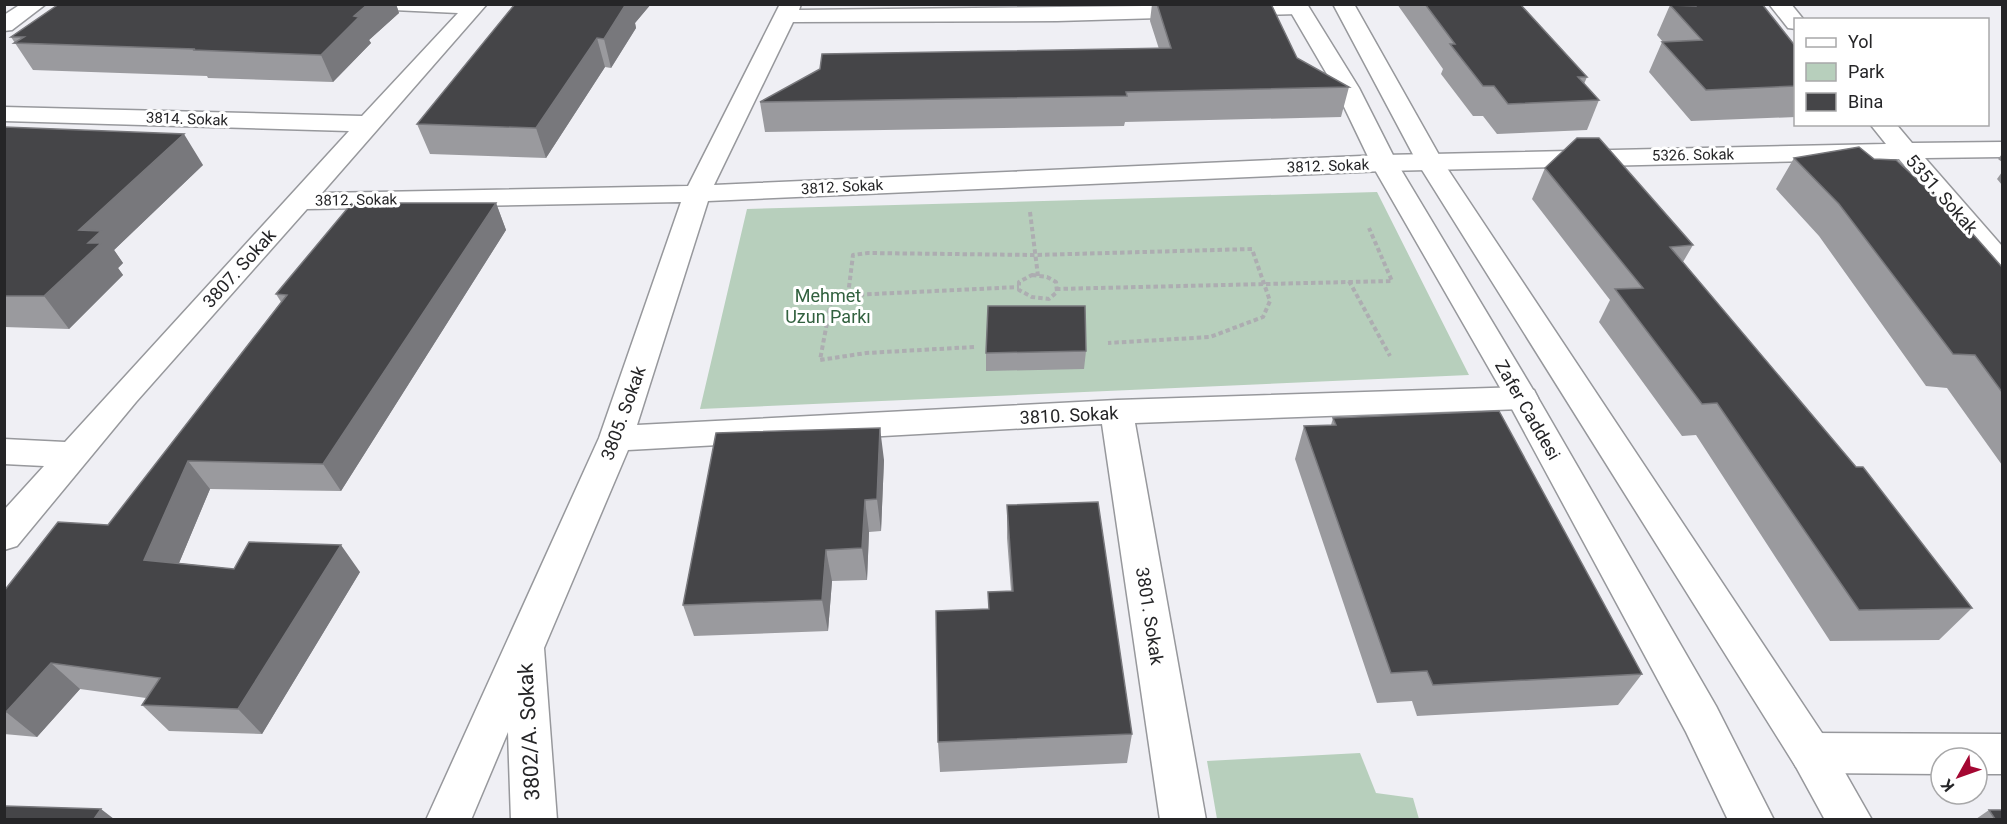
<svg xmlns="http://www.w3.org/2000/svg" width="2007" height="824" font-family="Roboto,sans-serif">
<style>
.green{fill:#b7cfbc}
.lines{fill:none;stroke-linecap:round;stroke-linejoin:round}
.minor-casing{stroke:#97989c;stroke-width:3}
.major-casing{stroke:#97989c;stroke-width:3}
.path{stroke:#adadb1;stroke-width:4;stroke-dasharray:4.5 3;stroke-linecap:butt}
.minor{fill:#fff;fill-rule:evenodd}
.major{fill:#fff;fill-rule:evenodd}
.wall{fill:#9a9a9e}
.shaded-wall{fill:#78787c}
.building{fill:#454548;stroke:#78787c;stroke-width:1.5}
.labels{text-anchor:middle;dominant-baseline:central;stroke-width:6;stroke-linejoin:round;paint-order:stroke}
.far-street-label{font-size:15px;fill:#252527;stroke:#fff}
.street-label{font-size:18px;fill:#252527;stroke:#fff}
.park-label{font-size:18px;fill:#32613f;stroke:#fff}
.near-street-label{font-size:21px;fill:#252527;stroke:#fff}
</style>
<rect width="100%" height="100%" fill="#efeff4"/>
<path class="green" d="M1377,192L1469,375L700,409L747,209Z
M1360,753L1376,793L1413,798L1419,819H1217L1207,761Z"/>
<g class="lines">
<defs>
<path id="minor" d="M21,4H46L12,30L4,31V15Z
M383,4H487L322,193L688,186L780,4H801L799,10L1306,4L1308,8L1305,12L1298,14L1057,21L793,22L714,185L1384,155L1886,144L1870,124H1896L1912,143L2002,142V157L1925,158L2002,246V272L1992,269L1899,159L1384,171L708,201L637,425L1117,400L1522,387L1534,390L1538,398L1534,406L1522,409L1135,423L1206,820H1160L1102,424L628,450L544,648L557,820H511L508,732L471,820H426L599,438L681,202L307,209L136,402L17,546L4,550V510L44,466L4,464V439L65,442L349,131L4,121V107L362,116L458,13L393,10Z
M1769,4H1791L1804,20H1796V29L1788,28Z
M1811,733L2002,734V774H1977V758H1941V774L1811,773L1796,767L1789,753L1796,739Z"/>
<path id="major" d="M1286,4H1307L1359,88L1397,163L1538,398L1716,706L1774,820H1728L1686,732L1506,398L1371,163L1335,88Z
M1333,4H1354L1443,162L1826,739L1872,820H1825L1796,767L1417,162Z"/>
</defs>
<use href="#minor" class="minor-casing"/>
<use href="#major" class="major-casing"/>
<path class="path" d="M1030,212L1038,276
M1032,275L1047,277L1056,282L1057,292L1049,299L1032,297L1019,290V282Z
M1349,281L1390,356
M1056,289L1392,281L1369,228
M848,295L853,255L868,253L1035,255L1252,249L1270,301L1263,317L1210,337L1108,343
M974,347L866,353L820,360L832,296L1019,287"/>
<use href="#minor" class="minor"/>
<use href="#major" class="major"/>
</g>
<path class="wall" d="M59,4H396L399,13L369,40L371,43L333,82L208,78L207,76L33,70L11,37Z
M515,4H651L635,23L636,28L611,68L605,67L546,158L430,154L417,124Z
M1152,4H1271L1297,58L1349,87L1341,117L1125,122L1124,126L765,132L760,102L1159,49L1150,21Z
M1397,4H1520L1587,77L1584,84L1599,100L1587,130L1497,134L1483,116H1473L1441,74L1443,69Z
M1673,4H1762L1796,47V117L1691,121L1649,72L1662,42H1663L1657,35L1670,5Z
M4,127L203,165L114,250L123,263L118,268L123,275L69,329L4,327Z
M2002,154V162L1998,159Z
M1794,158L2002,267V465L1947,388L1926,386L1819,236L1776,189Z
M1545,168L1693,245L1683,262L1972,608L1939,640L1830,641L1696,435L1682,436L1599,322L1610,300L1532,199Z
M2002,172V185L1997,179Z
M496,203L506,230L341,491L210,489L179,563L234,569L360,572L262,734L169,731L142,705L146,698L80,689L37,737L4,734V591L108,525L281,302L276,294Z
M1086,351L1084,369L986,371V353Z
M1333,418L1642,674L1618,705L1417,716L1412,701L1377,703L1295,459L1304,426L1331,425Z
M884,460L881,531L869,532L867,580L832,581L828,631L694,636L683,605Z
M1007,505L1132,734L1127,763L940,772L938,742L989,609L988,592L1011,591L1007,538Z
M1989,810L2002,819H1976Z"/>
<path class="shaded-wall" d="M368,4H396L399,13L369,40L371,43L333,82L321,55L354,16Z
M625,4H651L635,23L636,28L611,68L604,39Z
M597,38L605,67L546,158L536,128Z
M184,134L203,165L114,250L123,263L118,268L123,275L69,329L44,296L79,230Z
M496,203L506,230L341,491L323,464Z
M880,428L884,460L881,531L877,499Z
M188,461L210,489L169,587L144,560Z
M865,500L869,532L867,580L862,548Z
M341,545L360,572L262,734L238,709Z
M826,550L832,581L828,631L822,600Z
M51,663L80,689L37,737L6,712Z
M101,809L114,819H94Z"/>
<path class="building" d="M59,4H368L354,16L359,17L321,55L193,50L195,49L14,43L24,37H11Z
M515,4H626L604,39L597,38L536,128L417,124Z
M1157,4H1271L1297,58L1349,87L1126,92L1127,96L760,102L820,69L822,54L1171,48Z
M1425,4H1520L1587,77H1578L1599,100L1508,104L1494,86H1483L1450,44H1455Z
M1696,4H1762L1796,47V86L1706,90L1662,42L1702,40L1670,5L1696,6Z
M4,127L184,134L79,230L101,231L88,243H101L44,296H4Z
M1577,138H1599L1693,245L1670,247L1856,467H1863L1972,608L1859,610L1717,403L1702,404L1615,289L1643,288L1545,168Z
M1859,147L1874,159L1896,160L1956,215L2002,267V392L1975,355L1953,354L1839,204L1794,158Z
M352,203H496L323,464L188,461L144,560L234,569L249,542L341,545L238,709L142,705L160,678L51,663L6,712H4V591L58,522L108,525L287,295L276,294Z
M988,306H1085L1086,351L986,353Z
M1499,411L1642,674L1433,685L1427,671L1391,673L1304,426L1336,425L1333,418Z
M880,428L877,499L865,500L862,548L826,550L822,600L683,605L716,433Z
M1098,502L1132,734L938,742L936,611L989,609L988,592L1013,591L1007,505Z
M4,806L101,809L94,819H4Z
M1989,810H2002V819H1995Z"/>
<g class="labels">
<g class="far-street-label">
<text transform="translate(187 119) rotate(2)">3814. Sokak</text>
<text transform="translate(1693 155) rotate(-1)">5326. Sokak</text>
<text transform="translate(1328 166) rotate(-2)">3812. Sokak</text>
<text transform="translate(842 187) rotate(-3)">3812. Sokak</text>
<text transform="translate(356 200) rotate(-1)">3812. Sokak</text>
</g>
<g class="street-label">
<text transform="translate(1942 194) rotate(49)">5351. Sokak</text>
<text transform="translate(239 268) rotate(-48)">3807. Sokak</text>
<text transform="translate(1528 410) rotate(60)">Zafer Caddesi</text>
<text transform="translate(623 413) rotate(-70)">3805. Sokak</text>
<text transform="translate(1069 415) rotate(-3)">3810. Sokak</text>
<text transform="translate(1150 616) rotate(81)">3801. Sokak</text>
</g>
<g class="park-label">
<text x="828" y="295">Mehmet<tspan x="828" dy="21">Uzun Parkı</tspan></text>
</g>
<g class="near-street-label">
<text transform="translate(529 732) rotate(-93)">3802/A. Sokak</text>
</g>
</g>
<rect width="2007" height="824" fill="none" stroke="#252527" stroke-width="12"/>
<rect x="1794" y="18" width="195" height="108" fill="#ffffff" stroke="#a8a8a9" stroke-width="1.5"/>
<rect x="1806" y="38" width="30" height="9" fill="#ffffff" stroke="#a8a8a9" stroke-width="1.5"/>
<text x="1848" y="48" font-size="18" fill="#252527">Yol</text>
<rect x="1806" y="63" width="30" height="18" fill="#b7cfbc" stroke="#a8a8a9" stroke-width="1.5"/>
<text x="1848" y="78" font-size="18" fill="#252527">Park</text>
<rect x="1806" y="93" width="30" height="18" fill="#454548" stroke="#a8a8a9" stroke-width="1.5"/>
<text x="1848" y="108" font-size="18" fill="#252527">Bina</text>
<g transform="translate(1959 776) rotate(230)"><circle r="28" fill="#ffffff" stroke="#a8a8a9" stroke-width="1.5"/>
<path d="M0-4.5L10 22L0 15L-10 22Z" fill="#a40732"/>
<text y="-9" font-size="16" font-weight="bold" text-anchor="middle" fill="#252527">K</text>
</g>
</svg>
